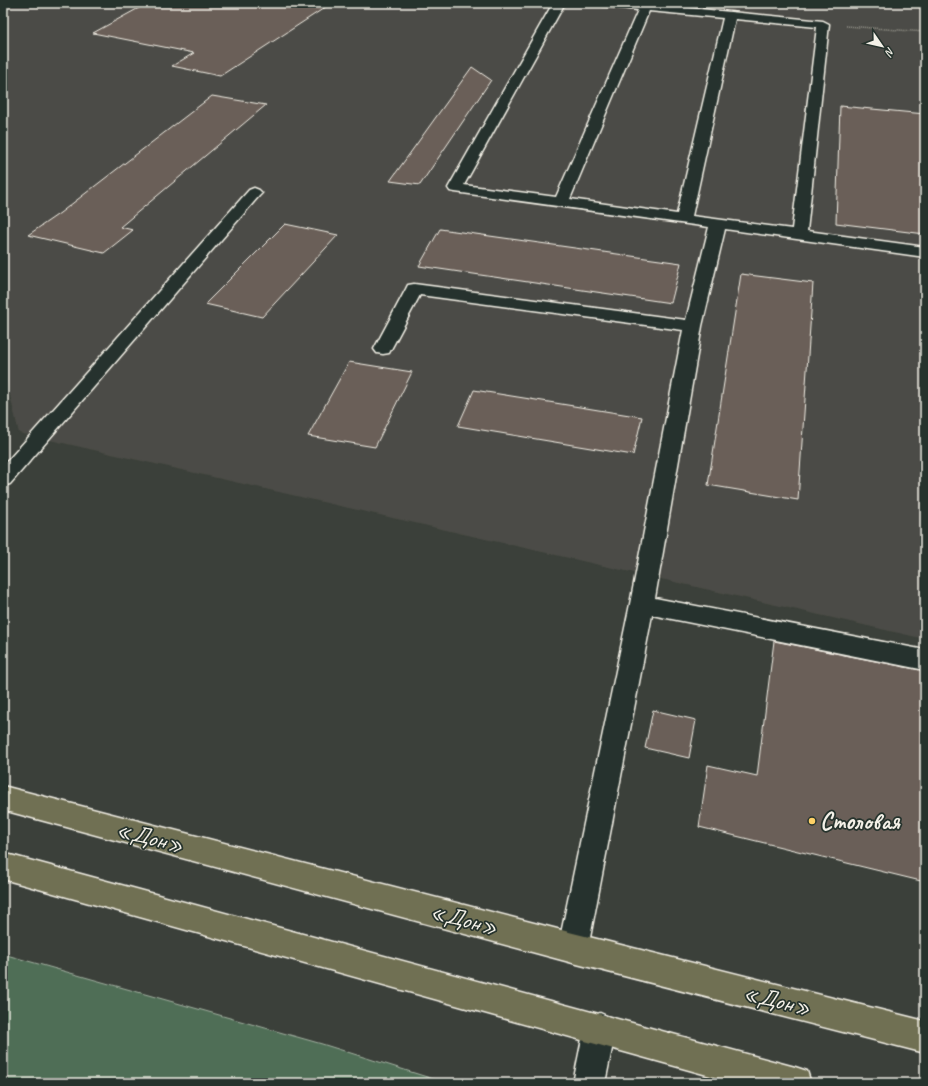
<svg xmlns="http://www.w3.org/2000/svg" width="928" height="1086" font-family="Caveat,sans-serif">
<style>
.built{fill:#4c4c46}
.green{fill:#4f6e57;stroke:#a2b0a0}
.building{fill:#6b5f58;stroke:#f4f1e8}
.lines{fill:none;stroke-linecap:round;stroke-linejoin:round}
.minor-casing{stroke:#f4f1e8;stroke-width:3}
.highway-casing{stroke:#f4f1e8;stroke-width:3}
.path{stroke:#f4f1e8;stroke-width:1.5;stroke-dasharray:0.5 1.5;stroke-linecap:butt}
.minor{fill:#26332d;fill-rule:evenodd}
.highway{fill:#706f52;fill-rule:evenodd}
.poi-dot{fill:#ffd166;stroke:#26332d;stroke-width:1.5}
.labels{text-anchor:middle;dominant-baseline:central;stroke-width:3.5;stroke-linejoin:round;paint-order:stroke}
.near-poi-label{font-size:24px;font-weight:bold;fill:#f4f1e8;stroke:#26332d;text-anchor:start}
.near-street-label{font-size:24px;fill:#f4f1e8;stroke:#26332d}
</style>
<rect width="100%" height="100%" fill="#3b403a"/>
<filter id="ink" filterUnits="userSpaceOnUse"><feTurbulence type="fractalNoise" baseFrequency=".025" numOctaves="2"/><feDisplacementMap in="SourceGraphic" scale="8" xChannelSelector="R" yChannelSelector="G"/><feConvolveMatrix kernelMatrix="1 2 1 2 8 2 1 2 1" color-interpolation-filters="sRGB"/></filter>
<g filter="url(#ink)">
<path class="built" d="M3,3H925V639L19,433L3,366Z"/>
<path class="green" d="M3,954L322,1044L446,1083H3Z"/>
<path class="building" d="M148,3H332L220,76L172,66L194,53L93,33Z
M472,67L491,80L420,185L390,181Z
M212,96L266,105L120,227L133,230L104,253L28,235L60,213Z
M840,106L925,114V234L836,223Z
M285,224L338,235L262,317L205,304Z
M440,229L681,263L671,303L419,266Z
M741,274L813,283L798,500L708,485Z
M349,362L412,372L375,447L308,436Z
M474,390L642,417L633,455L458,426Z
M774,641L925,671V882L699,827L708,765L757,776Z
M653,710L696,720L689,758L645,748Z"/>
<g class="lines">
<defs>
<path id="minor" d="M553,3H565L464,185L556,197L638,10L603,6L597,3H638L823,21L829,24L807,231L925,247V257L725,229L702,326L655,598L925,650V670L652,615L588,948L584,958L573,963L562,958L558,948L630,604L683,330L420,295L389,353L383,354L377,353L374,349L406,289L408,285L414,284L686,320L709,227L455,192L450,191L448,188ZM649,11L723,18L677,214L570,199ZM735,19L817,27L792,229L692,216Z
M254,188L259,190L262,193L259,196L10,484L3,486V466L249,190Z
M600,1013L611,1018L616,1029L605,1083H573L584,1029L589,1018Z"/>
<path id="highway" d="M3,786L573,933L925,1021V1053L573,963L3,810Z
M3,853L795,1067L807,1071L811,1083H736L3,879Z"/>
</defs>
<use href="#minor" class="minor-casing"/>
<use href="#highway" class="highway-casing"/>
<path class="path" d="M846,26L925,32"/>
<use href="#minor" class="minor"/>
<use href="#highway" class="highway"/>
</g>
</g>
<circle class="poi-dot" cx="812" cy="821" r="4"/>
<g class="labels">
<g class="near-poi-label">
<text x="820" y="821">Столовая</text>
</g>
<g class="near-street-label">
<text transform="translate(150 837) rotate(15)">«Дон»</text>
<text transform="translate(464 919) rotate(15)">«Дон»</text>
<text transform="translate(777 1000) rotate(14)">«Дон»</text>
</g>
</g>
<rect width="928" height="1086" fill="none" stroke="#26332d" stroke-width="16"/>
<rect x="8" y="8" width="912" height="1070" fill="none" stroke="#f4f1e8" stroke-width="1.5" filter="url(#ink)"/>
<g transform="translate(882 46) rotate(124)" stroke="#26332d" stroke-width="3" paint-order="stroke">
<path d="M0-3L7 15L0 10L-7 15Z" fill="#f4f1e8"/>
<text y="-6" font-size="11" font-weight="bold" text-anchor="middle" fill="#f4f1e8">N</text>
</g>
</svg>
